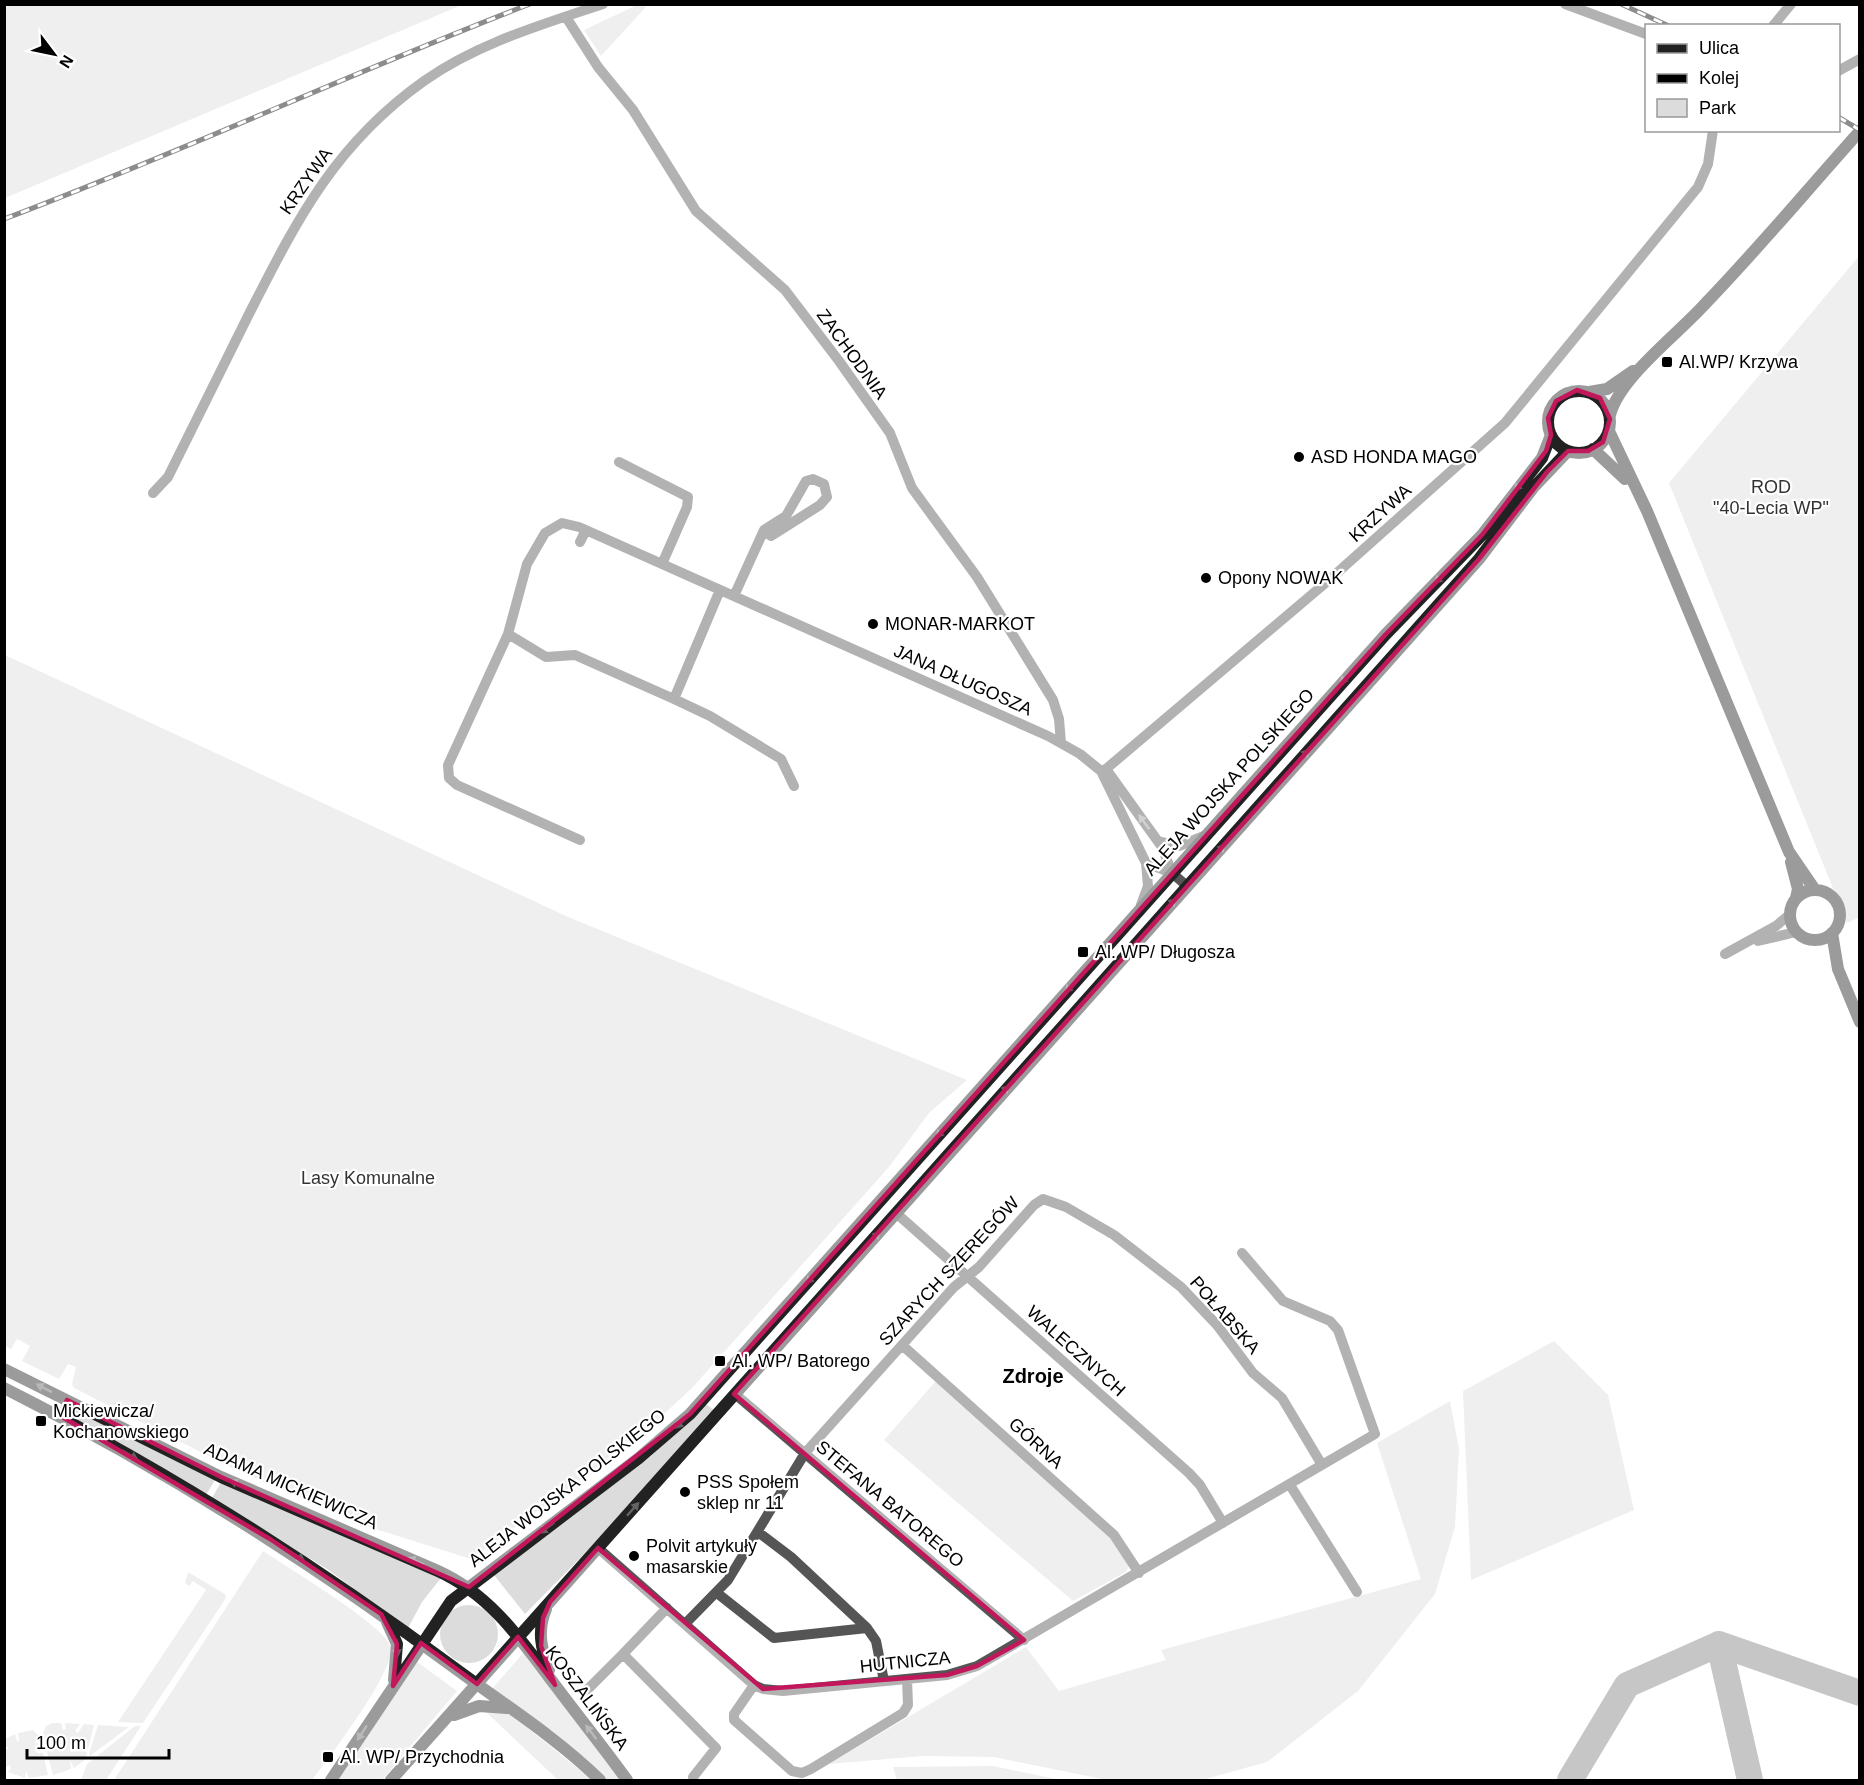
<svg xmlns="http://www.w3.org/2000/svg" width="1864" height="1785" font-family="Arial,sans-serif">
<style>
.green{fill:#dcdcdc}
.lines{fill:none;stroke-linecap:round;stroke-linejoin:round}
.taxiway{stroke:#808080;stroke-width:26}
.street{stroke:#555;stroke-width:10}
.secondary{stroke:#222;stroke-width:12}
.rail-casing{stroke:#000;stroke-width:5}
.rail{stroke:#fff;stroke-width:3;stroke-dasharray:9;stroke-linecap:butt}
.oneway{fill:#646464}
.oneway2{fill:#999}
.marked{fill:none;stroke:#c2185b;stroke-width:4.5;stroke-linejoin:round}
.poi-dot{fill:#000;stroke:#fff;stroke-width:2}
.labels{text-anchor:middle;dominant-baseline:central;stroke-width:4.5;stroke-linejoin:round;paint-order:stroke}
.street-label{font-size:18px;fill:#000;stroke:#fff}
.poi-label{font-size:18px;fill:#000;stroke:#fff;text-anchor:start}
.park-label{font-size:18px;fill:#333;stroke:#fff}
.neighbourhood-label{font-size:20px;font-weight:bold;fill:#000;stroke:#fff}
</style>
<rect width="100%" height="100%" fill="#fff"/>
<path class="green" d="M5,4H462V5L5,198Z
M637,5L646,7L601,56L584,30Z
M1859,256L1860,917L1847,923L1669,483Z
M5,655L568,917L967,1080L929,1113L889,1167L692,1388L637,1439L471,1559L369,1527L234,1469L74,1388L72,1384L76,1367L68,1364L59,1379L22,1361L30,1346L17,1339L11,1349L5,1346Z
M1554,1341L1608,1395L1634,1510L1471,1580L1463,1391Z
M936,1381L1113,1541L1129,1566L1126,1572L1073,1601L884,1440Z
M1450,1401L1459,1449L1455,1527L1435,1594L1358,1691L1267,1762L1202,1780H1107L994,1757L922,1756L829,1764L1026,1647L1059,1691L1166,1660L1161,1650L1421,1579L1377,1443Z
M706,1404L714,1410L594,1544L525,1614L494,1575L650,1457Z
M73,1410L215,1480L206,1495L72,1417L70,1414Z
M221,1482L441,1578L422,1602L408,1628L327,1569L212,1498Z
M263,1551C285,1566 386,1626 391,1647C396,1670 328,1759 312,1780H114Z
M188,1572L225,1594L226,1598L143,1723L118,1722L206,1590L193,1581L189,1586L185,1583Z
M440 1634a29 29 0 1 1 58 0a29 29 0 1 1-58 0Z
M523,1653L622,1780H608L582,1757L492,1689Z
M416,1661L457,1691L382,1780H338Z
M485,1711L507,1713L514,1717L592,1780H558Z
M53,1723H61L63,1730L66,1729L65,1723L80,1724L75,1731L78,1733L84,1724L94,1725L88,1749L83,1747L82,1750L87,1752L85,1760L74,1768L70,1760L71,1769L53,1775L47,1752L53,1750L46,1748L43,1733L46,1726Z
M98,1725L129,1727L90,1756L89,1754Z
M135,1726H141L106,1780H81L87,1764Z
M33,1730L38,1735L42,1750H37V1753H43L48,1775L29,1778L26,1771L25,1778L8,1772L11,1768L9,1765L5,1768V1750L9,1748L5,1745V1739L15,1734L17,1741H19L18,1733Z
M993,1766L1061,1780H897L893,1767Z"/>
<g class="lines">
<path class="taxiway" d="M1719,1644L1750,1780
M1570,1780L1627,1685L1719,1644L1860,1693"/>
<path class="street" d="M1565,4L1646,34
M566,17L598,67L633,110L696,211L785,290L839,361L890,433L912,488L977,577L1053,700L1059,719L1061,743
M1773,26L1791,4
M1838,71L1860,59
M619,462L688,497L687,507L662,564
M153,493L168,477C195,423 222,368 249,314C297,220 334,145 424,81C478,43 541,25 603,4
M580,542L586,530
M720,590L674,699L710,716L781,759L794,786
M734,596L764,530L786,516L806,481L813,479L824,484L827,497L820,505L771,536L764,530
M508,634L546,657L575,655L674,699
M1106,769L1329,580L1505,423L1698,187L1708,164L1713,130
M1106,769L1162,847L1172,873
M1101,771L1146,863L1148,886L1141,905
M580,840L457,785L449,778L448,765L508,634L527,564L545,533L562,523L579,527L1048,736L1080,754L1101,771L1106,769
M1158,841L1179,846L1204,836
M1146,863L1172,873L1187,886
M1758,941L1796,932
M1725,954L1776,926L1789,915
M896,1213L1189,1473L1200,1485L1223,1523
M902,1345L1114,1535L1139,1573
M735,1394L1024,1640
M1290,1485L1357,1592
M758,1532L791,1557L867,1628L876,1641L884,1681
M598,1548L754,1685L763,1689L783,1691L947,1675L977,1666L1375,1434L1338,1330L1330,1321L1283,1301L1242,1253
M717,1593L774,1638L867,1628
M667,1608L623,1654L716,1748L693,1777
M685,1624L728,1580L805,1453L954,1287L979,1267L1034,1205L1043,1199L1066,1207L1114,1235L1181,1287L1217,1325L1253,1373L1282,1398L1322,1465
M754,1685L734,1714V1720L792,1771L802,1773L811,1769L903,1713L908,1705L907,1679
M585,1692L623,1654"/>
<path class="secondary" d="M1548 422a31 31 0 1 1 62 0a31 31 0 1 1-62 0Z
M1589,392L1607,389L1633,371
M1610,415C1619,378 1678,334 1704,305C1758,249 1808,189 1860,131
M1609,431L1647,511L1789,852L1815,890
M1593,449L1625,479
M1791,862L1798,889L1796,898
M1790 915a25 25 0 1 1 50 0a25 25 0 1 1-50 0Z
M1832,933L1838,969L1860,1022
M4,1369L221,1477L438,1571C491,1595 521,1640 555,1685C579,1717 604,1748 627,1780
M4,1388C163,1468 313,1563 456,1669C505,1705 557,1738 600,1780
M546,1609C537,1631 541,1648 549,1670
M387,1622L397,1644L394,1680
M454,1715L479,1706L507,1708
M331,1780L451,1601L639,1458L690,1414L1386,634L1482,535L1542,458L1551,435
M391,1780L1414,632L1479,559L1533,488L1568,451"/>
<defs>
<path id="rail" d="M1621,4L1669,26
M1838,117L1860,130
M4,219C182,152 353,72 530,4"/>
</defs>
<use href="#rail" class="rail-casing"/>
<use href="#rail" class="rail"/>
</g>
<defs><path id="oneway-solid" d="M-6-.8H1V-3.2L6.5 0L1 3.2V.8H-6Z" transform="scale(1.5)"/></defs>
<g class="oneway">
<use href="#oneway-solid" transform="translate(1520 484) rotate(128)"/>
<use href="#oneway-solid" transform="translate(1441 577) rotate(136)"/>
<use href="#oneway-solid" transform="translate(1346 677) rotate(132)"/>
<use href="#oneway-solid" transform="translate(1303 756) rotate(-48)"/>
<use href="#oneway-solid" transform="translate(1219 851) rotate(-48)"/>
<use href="#oneway-solid" transform="translate(1170 905) rotate(-49)"/>
<use href="#oneway-solid" transform="translate(1071 986) rotate(132)"/>
<use href="#oneway-solid" transform="translate(1003 1092) rotate(-48)"/>
<use href="#oneway-solid" transform="translate(942 1131) rotate(132)"/>
<use href="#oneway-solid" transform="translate(874 1238) rotate(-48)"/>
<use href="#oneway-solid" transform="translate(812 1277) rotate(132)"/>
<use href="#oneway-solid" transform="translate(44 1388) rotate(-153)"/>
<use href="#oneway-solid" transform="translate(682 1422) rotate(136)"/>
<use href="#oneway-solid" transform="translate(130 1455) rotate(30)"/>
<use href="#oneway-solid" transform="translate(238 1484) rotate(-156)"/>
<use href="#oneway-solid" transform="translate(633 1509) rotate(-48)"/>
<use href="#oneway-solid" transform="translate(547 1528) rotate(143)"/>
<use href="#oneway-solid" transform="translate(297 1556) rotate(33)"/>
<use href="#oneway-solid" transform="translate(416 1561) rotate(-157)"/>
<use href="#oneway-solid" transform="translate(397 1648) rotate(85)"/>
<use href="#oneway-solid" transform="translate(591 1732) rotate(-127)"/>
<use href="#oneway-solid" transform="translate(362 1733) rotate(123)"/>
</g>
<use class="oneway2" href="#oneway-solid" transform="translate(1144 822) rotate(-126)"/>
<path d="M0 0H1864V1785H0ZM1577,390L1600,398L1610,419L1603,442L1588,451H1568L1547,472L1479,559L734,1394L1024,1640L977,1666L947,1675L763,1689L598,1548L550,1602L543,1618L541,1646L555,1685L518,1637L477,1684L421,1643L393,1686L397,1644L381,1614L270,1539L59,1415L67,1400L221,1477L469,1587L690,1414L1386,634L1482,535L1546,451L1551,435L1548,418L1556,401Z" fill="#fff" fill-opacity=".55" fill-rule="evenodd"/>
<path class="marked" d="M1577,390L1600,398L1610,419L1603,442L1588,451H1568L1547,472L1479,559L734,1394L1024,1640L977,1666L947,1675L763,1689L598,1548L550,1602L543,1618L541,1646L555,1685L518,1637L477,1684L421,1643L393,1686L397,1644L381,1614L270,1539L59,1415L67,1400L221,1477L469,1587L690,1414L1386,634L1482,535L1546,451L1551,435L1548,418L1556,401Z"/>
<g class="poi-dot">
<rect x="1661" y="356" width="12" height="12" rx="3"/>
<circle cx="1299" cy="457" r="6"/>
<circle cx="1206" cy="578" r="6"/>
<circle cx="873" cy="624" r="6"/>
<rect x="1077" y="946" width="12" height="12" rx="3"/>
<rect x="714" y="1355" width="12" height="12" rx="3"/>
<rect x="35" y="1415" width="12" height="12" rx="3"/>
<circle cx="685" cy="1492" r="6"/>
<circle cx="634" cy="1556" r="6"/>
<rect x="322" y="1751" width="12" height="12" rx="3"/>
</g>
<g class="labels">
<g class="street-label">
<text transform="translate(306 181) rotate(-55)">KRZYWA</text>
<text transform="translate(852 354) rotate(54)">ZACHODNIA</text>
<text transform="translate(1380 513) rotate(-42)">KRZYWA</text>
<text transform="translate(963 680) rotate(24)">JANA DŁUGOSZA</text>
<text transform="translate(1229 782) rotate(-48)">ALEJA WOJSKA POLSKIEGO</text>
<text transform="translate(949 1271) rotate(-47)">SZARYCH SZEREGÓW</text>
<text transform="translate(1225 1315) rotate(49)">POŁABSKA</text>
<text transform="translate(1076 1351) rotate(42)">WALECZNYCH</text>
<text transform="translate(1036 1443) rotate(42)">GÓRNA</text>
<text transform="translate(291 1486) rotate(24)">ADAMA MICKIEWICZA</text>
<text transform="translate(567 1488) rotate(-38)">ALEJA WOJSKA POLSKIEGO</text>
<text transform="translate(890 1504) rotate(40)">STEFANA BATOREGO</text>
<text transform="translate(905 1662) rotate(-6)">HUTNICZA</text>
<text transform="translate(587 1698) rotate(53)">KOSZALIŃSKA</text>
</g>
<g class="poi-label">
<text x="1679" y="362">Al.WP/ Krzywa</text>
<text x="1311" y="457">ASD HONDA MAGO</text>
<text x="1218" y="578">Opony NOWAK</text>
<text x="885" y="624">MONAR-MARKOT</text>
<text x="1095" y="952">Al. WP/ Długosza</text>
<text x="732" y="1361">Al. WP/ Batorego</text>
<text x="53" y="1411">Mickiewicza/<tspan x="53" dy="21">Kochanowskiego</tspan></text>
<text x="697" y="1482">PSS Społem<tspan x="697" dy="21">sklep nr 11</tspan></text>
<text x="646" y="1546">Polvit artykuły<tspan x="646" dy="21">masarskie</tspan></text>
<text x="340" y="1757">Al. WP/ Przychodnia</text>
</g>
<g class="park-label">
<text x="1771" y="487">ROD<tspan x="1771" dy="21">"40-Lecia WP"</tspan></text>
<text x="368" y="1178">Lasy Komunalne</text>
</g>
<g class="neighbourhood-label">
<text x="1033" y="1376">Zdroje</text>
</g>
</g>
<rect width="1864" height="1785" fill="none" stroke="#000000" stroke-width="12"/>
<rect x="1645" y="24" width="195" height="108" fill="#ffffff" stroke="#999999" stroke-width="1.5"/>
<rect x="1657" y="44" width="30" height="9" fill="#222222" stroke="#999999" stroke-width="1.5"/>
<text x="1699" y="54" font-size="18" fill="#000000">Ulica</text>
<rect x="1657" y="74" width="30" height="9" fill="#000000" stroke="#999999" stroke-width="1.5"/>
<text x="1699" y="84" font-size="18" fill="#000000">Kolej</text>
<rect x="1657" y="99" width="30" height="18" fill="#dcdcdc" stroke="#999999" stroke-width="1.5"/>
<text x="1699" y="114" font-size="18" fill="#000000">Park</text>
<g transform="translate(54 54) rotate(122)" stroke="#ffffff" stroke-width="4.5" paint-order="stroke">
<path d="M0-4.5L10 22L0 15L-10 22Z" fill="#000000"/>
<text y="-9" font-size="16" font-weight="bold" text-anchor="middle" fill="#000000">N</text>
</g>
<path d="M27 1749v9h142v-9" fill="none" stroke="#000000" stroke-width="3"/>
<text x="36" y="1749" font-size="18" fill="#000000" stroke="#ffffff" stroke-width="4.5" paint-order="stroke">100 m</text>
</svg>
